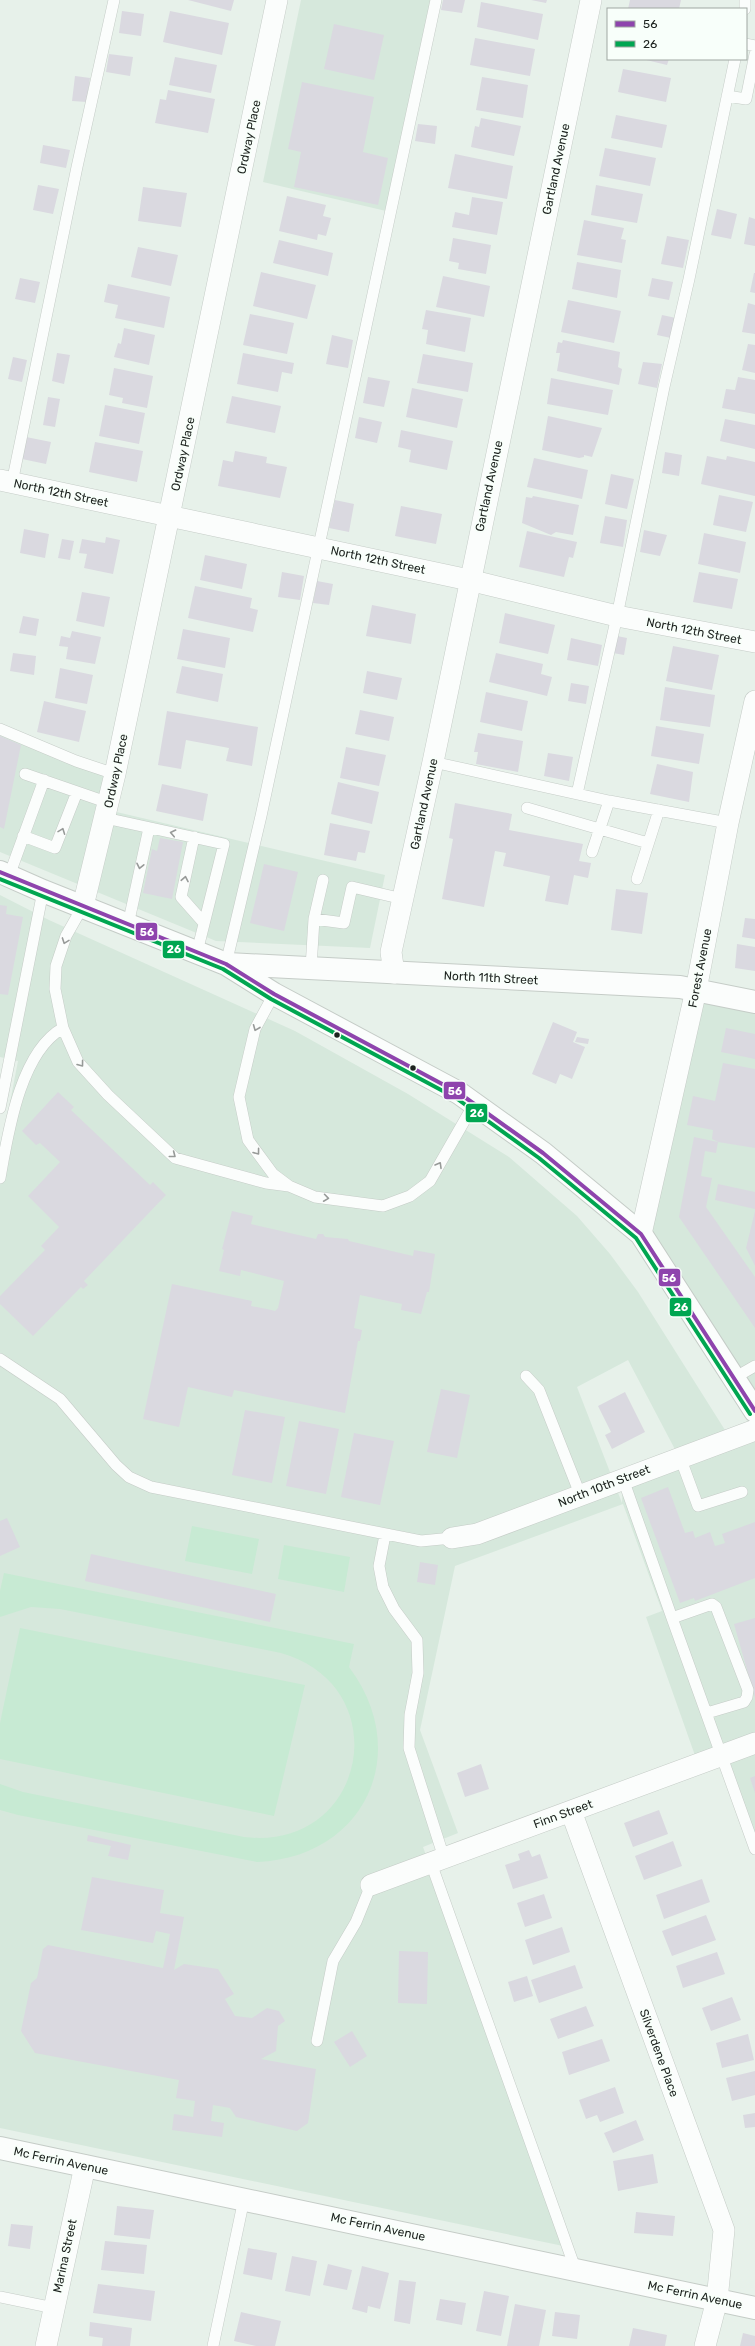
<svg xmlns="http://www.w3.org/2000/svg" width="755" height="2346" font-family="Rubik,sans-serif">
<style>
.built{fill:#d6e8dc;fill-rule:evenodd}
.green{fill:#c7ead3}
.building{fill:#dad9e0}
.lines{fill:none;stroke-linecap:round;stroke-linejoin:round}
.lane-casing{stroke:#c5ccc7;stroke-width:12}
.street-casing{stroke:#c5ccc7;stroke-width:22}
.secondary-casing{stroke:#c5ccc7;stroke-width:24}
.lane{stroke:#fbfdfc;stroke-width:11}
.street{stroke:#fbfdfc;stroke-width:21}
.secondary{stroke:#fbfdfc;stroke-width:22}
.bus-1-casing{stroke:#f8fffa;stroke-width:7}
.bus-2-casing{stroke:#f8fffa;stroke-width:7}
.bus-1{stroke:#8e44ad;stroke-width:4}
.bus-2{stroke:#00a651;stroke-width:4}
.oneway{stroke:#979a98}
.bus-dot{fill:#1c221e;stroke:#f8fffa;stroke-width:1.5}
.labels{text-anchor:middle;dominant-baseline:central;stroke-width:3.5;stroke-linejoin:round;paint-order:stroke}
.street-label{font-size:12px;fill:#1c221e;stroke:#f8fffa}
.line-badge{stroke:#f8fffa;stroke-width:1.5}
.badge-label{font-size:11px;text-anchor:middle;font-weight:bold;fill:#fff}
</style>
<rect width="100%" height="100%" fill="#e7f1ea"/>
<path class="built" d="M301,0H433L386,211L263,182Z
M0,729L115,774L108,810L385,875L370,948L216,941L0,852Z
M0,895L49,920L295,1031L408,1094L509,1157L577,1216L610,1254L638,1292L730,1438L755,1430V1849L722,1755L698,1764L646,1617L662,1611L623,1504L455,1566L420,1730L458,1833L423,1847L568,2247L0,2128V1154L18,1061L0,1057ZM628,1360L679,1457L623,1479L622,1503L577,1387Z
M696,990L755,1002V1411L642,1234Z"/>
<path class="green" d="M192,1526L259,1539L252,1574L185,1561Z
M284,1545L350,1557L344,1592L278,1579Z
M4,1573L354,1644L349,1667C414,1753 364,1858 257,1862L18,1815L0,1810V1784L23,1792L244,1837C366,1852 399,1687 281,1653L60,1609L31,1607L0,1617V1591Z
M20,1628L305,1685L274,1816L0,1759V1723Z"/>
<path class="building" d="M188,0H234L231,11Z
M443,0H465L462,13L441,10Z
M531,0H547L546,3Z
M630,0H681L679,9H628Z
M481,2L543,14L538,40L477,27Z
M122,11L144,14L141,36L119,33Z
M170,11L229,23L222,55L163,42Z
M334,24L384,35L374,80L324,69Z
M475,38L535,49L530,76L470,65Z
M109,54L133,57L130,76L106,72Z
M175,57L217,65L211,93L169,85Z
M642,59H669L667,65Z
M623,69L671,78L666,102L618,92Z
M75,76L90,78L87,102L72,101Z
M482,77L528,85L523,118L476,110Z
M302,82L374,97L363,152L388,158L378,205L294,187L301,152L288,149Z
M168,90L215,99L208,133L155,123L160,99L166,100Z
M616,115L667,125L662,148L611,138Z
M481,118L521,126L514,156L471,147L475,126L479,127Z
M418,124L437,126L435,144L415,141Z
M43,145L70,150L66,168L40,163Z
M605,148L656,158L650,186L599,176Z
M455,154L513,166L507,199L448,188Z
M38,185L59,189L53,214L33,210Z
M596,185L643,194L637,223L591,215Z
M143,187L187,193L181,227L138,221Z
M287,196L326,205L323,216L331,218L326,236L318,234L317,240L279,231Z
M472,197L503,202L497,235L452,227L455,212L469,215Z
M717,209L737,214L731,239L711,235Z
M749,217L755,219V246L744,244Z
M584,220L624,228L621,239L626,240L622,263L577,255Z
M667,236L689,240L683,268L661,264Z
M453,238L491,245L486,274L458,269L459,263L449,261Z
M279,240L333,253L328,276L273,263Z
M138,247L178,255L171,286L131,277Z
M577,262L621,270L617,298L572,289Z
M261,272L316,285L307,319L253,306Z
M754,273H755V293L750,292Z
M443,276L490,286L484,317L436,307Z
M20,278L40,282L35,303L15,299Z
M652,278L673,282L669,300L648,296Z
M108,284L170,297L164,328L115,318L118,305L104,302Z
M568,300L621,311L614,343L561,332Z
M748,303L755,305V334L742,332Z
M426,310L471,318L465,352L426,344L428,330L422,329Z
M250,314L294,323L287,354L243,345Z
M662,315L676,318L671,338L657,335Z
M124,328L155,335L149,365L114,357L118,343L121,344Z
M332,335L353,340L348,368L326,364Z
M563,340L620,352L618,367L622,369L619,385L557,371L560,353H556L558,342L562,343Z
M748,344L755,345V373L742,370Z
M57,353L70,355L64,384L52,381Z
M243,353L294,363L292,374L282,372L278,392L237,384Z
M423,354L473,363L468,392L417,383Z
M13,357L27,360L22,382L8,379Z
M643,362L662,364L657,388L638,384Z
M114,368L153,376L147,408L122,403L123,398L109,395Z
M368,377L390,381L384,407L363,403Z
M738,377L755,380V414L722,408L726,389L735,390Z
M551,378L613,390L608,415L547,404Z
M412,388L463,399L457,428L406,417Z
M232,396L281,406L275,433L226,423Z
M48,397L60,399L55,427L43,425Z
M105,405L145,413L139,444L99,436Z
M548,416L602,428L592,457L584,455V457L579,458L542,450Z
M359,417L382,422L377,443L355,438Z
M725,419L755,425V449L720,441Z
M401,430L453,441L447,470L409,462L411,450L398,447Z
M26,437L51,442L46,464L22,459Z
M95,442L143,451L137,482L89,472Z
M235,451L267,457L266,463L287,467L280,498L218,486L223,460L233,462Z
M665,452L682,455L679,476L662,473Z
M707,456L726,460L727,456L755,462V496L701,484Z
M534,458L588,470L582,499L527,487Z
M611,474L634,479L627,509L605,504Z
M719,495L753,502L746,532L713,525Z
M533,496L579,505L573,535L556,532L551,535L522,523L526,497L532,498Z
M335,500L354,504L349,532L329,528Z
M401,506L442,514L436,544L395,536Z
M605,516L627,520L623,547L600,543Z
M24,529L49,534L45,558L20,553Z
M644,530L667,535L660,556L640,552Z
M527,531L577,542L573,558L569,557L564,577L519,567Z
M704,533L746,542L740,573L698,564Z
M106,537L120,540L113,574L84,568L87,554L79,553L82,539L105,543Z
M62,539L74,541L70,560L58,558Z
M205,555L247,564L242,589L200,580Z
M282,572L304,576L300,600L278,597Z
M699,572L738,579L732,609L693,602Z
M317,581L333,584L329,605L313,603Z
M195,586L252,598L250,608L258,610L253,632L188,618Z
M82,592L110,597L104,627L76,621Z
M372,605L416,614L411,644L366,636Z
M505,613L555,625L548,654L499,643Z
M23,616L39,619L36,636L19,633Z
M183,629L230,638L225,668L177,659Z
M72,631L101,637L95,664L66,659L68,647L59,646L61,636L70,638Z
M617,636L627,638L624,655L613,653Z
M571,638L602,645L598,666L567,660Z
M673,646L719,655L712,690L666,681Z
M13,653L36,656L34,675L10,671Z
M496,653L543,664L541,674L552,677L547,696L489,682Z
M182,666L223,674L218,702L176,693Z
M60,668L93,675L87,704L55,698Z
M367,671L402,678L397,700L363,693Z
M571,683L589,686L586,704L568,701Z
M665,687L715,695L710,727L660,720Z
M486,692L528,701L522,731L480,722Z
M44,701L86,711L79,742L37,732Z
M360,710L394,717L389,741L355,734Z
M167,711L258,727L252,766L226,761L229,748L186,740L181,769L158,765Z
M656,726L704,734L699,764L651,756Z
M478,733L523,741L518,772L476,764L478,752H474Z
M0,736L21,745L4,829L0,827Z
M346,747L386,755L379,786L340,778Z
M548,753L573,757L569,781L544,776Z
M657,764L693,772L689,802L650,794Z
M338,782L379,792L372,824L331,814Z
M162,784L208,794L203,821L156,811Z
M455,803L512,814L509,830L583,844L579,861L591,863L588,878L574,875L568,905L545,901L550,876L503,866L506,853L495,851L484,907L442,899L453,839L449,838Z
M330,823L370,831L365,853L358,852L356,861L324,855Z
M160,838L183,842L172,899L143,893L152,849L157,851Z
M264,864L298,872L284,931L250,923Z
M616,889L648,893L642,934L611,930Z
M0,905L7,906L6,914L23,917L8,995L0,994Z
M745,918L755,919V939L742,937Z
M737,944L755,947V971L735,968Z
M553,1022L577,1032L573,1042L585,1047L572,1079L560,1074L556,1084L532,1074Z
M726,1028L755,1034V1059L721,1052Z
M577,1037L589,1039L588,1044L575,1042Z
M723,1063L755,1069V1148L718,1142L716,1153L705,1151L701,1176L712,1178L706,1207L755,1277V1328L679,1217L694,1137L718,1142L712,1139L713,1130L687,1125L693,1096L715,1101Z
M58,1092L74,1107L71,1110L150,1185L153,1182L166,1195L84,1281L88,1285L83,1289L81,1287L33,1336L0,1304V1296L45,1250L41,1246L59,1227L28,1196L60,1162L40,1143L36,1145L22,1131Z
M718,1184L755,1192V1209L715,1200Z
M232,1211L253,1216L251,1224L316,1239L318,1234H323L325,1237L348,1239L349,1241L413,1256L414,1250L435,1254L429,1292H427L421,1314L401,1310L402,1304L360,1295L354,1328L362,1330L360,1341H358L345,1413L234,1390L232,1397L188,1387L179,1427L143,1419L172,1284L252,1301L251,1306L267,1309L275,1311L278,1308L284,1281L241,1270L240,1276L219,1271L224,1250L222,1249Z
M755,1211V1266L746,1248Z
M441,1389L470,1395L457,1458L427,1452Z
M625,1392L645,1432L612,1449L605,1435L611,1432L598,1406Z
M245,1410L285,1417L272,1483L232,1475Z
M299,1421L339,1429L326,1494L286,1486Z
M354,1433L394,1441L380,1505L341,1497Z
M668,1487L685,1533L693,1531L695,1538L710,1532L715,1546L725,1543L722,1534L755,1522V1578L695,1601L694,1598L680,1603L641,1498Z
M7,1518L20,1547L0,1556V1521Z
M91,1554L276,1594L270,1622L85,1581Z
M420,1562L438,1565L435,1585L417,1582Z
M755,1618V1698L734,1624Z
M481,1764L489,1789L465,1797L457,1773Z
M755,1776V1793L750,1778Z
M659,1810L668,1834L633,1847L624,1823Z
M88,1835L131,1845L128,1860L108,1856L111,1846L87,1841Z
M673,1841L682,1866L644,1880L635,1856Z
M529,1850L532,1857L540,1854L548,1878L513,1889L505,1865L520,1860L518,1854Z
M92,1877L164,1890L160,1913L184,1917L174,1970L184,1964L218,1969L234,1994L225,1999L235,2016L252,2018L267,2008L279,2011L285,2021L278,2026L276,2051L261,2059L316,2069L308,2123L297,2131L236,2117L230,2108L213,2105L211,2121L224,2123L222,2137L172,2130L174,2114L193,2117L195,2101L176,2098L179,2080L35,2053L21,2031L31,1983L37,1978L43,1949L48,1945L163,1968L170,1934L156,1931L153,1943L81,1930Z
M702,1879L710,1902L664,1919L656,1895Z
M544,1894L552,1918L525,1927L517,1903Z
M706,1915L716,1940L672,1956L662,1931Z
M562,1927L570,1952L533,1965L525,1940Z
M399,1951L428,1952L427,2004L398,2003Z
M717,1952L725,1974L683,1988L676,1966Z
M575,1965L583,1988L539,2003L531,1980Z
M527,1976L533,1996L514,2002L508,1982Z
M732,1997L741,2020L711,2031L702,2008Z
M586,2006L594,2026L558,2039L550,2019Z
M352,2031L367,2056L350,2067L334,2042Z
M748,2034L754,2060L722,2068L716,2043Z
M602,2039L610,2061L569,2075L562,2052Z
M755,2071V2095L732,2101L726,2078Z
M615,2087L624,2113L600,2122L597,2115L586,2119L579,2100Z
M755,2113V2127L745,2128L743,2115Z
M636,2120L644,2140L613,2153L604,2133Z
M653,2154L658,2183L618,2191L613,2161Z
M117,2206L154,2210L150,2239L114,2235Z
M636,2212L675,2216L673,2236L634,2233Z
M11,2224L33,2226L30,2249L8,2246Z
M105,2241L147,2245L144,2274L101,2270Z
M248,2248L277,2253L272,2280L243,2274Z
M292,2256L317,2261L310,2296L285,2291Z
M328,2264L352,2270L347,2290L323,2285Z
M362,2266L389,2273L380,2309L368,2306L367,2313L352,2309Z
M399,2280L416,2282L410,2324L394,2321Z
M98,2284L155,2291L151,2321L93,2313Z
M484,2291L509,2296L501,2336L476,2331Z
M440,2299L466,2303L462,2325L436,2320Z
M515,2304L546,2310L539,2346H507Z
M241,2312L281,2321L275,2346H256L234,2341Z
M555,2312L580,2315L577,2339L552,2336Z
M90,2322L132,2328L130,2346H102L103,2338L89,2336Z
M633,2328L667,2335L665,2346H629Z
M743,2333L755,2336V2346H740Z"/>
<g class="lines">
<defs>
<path id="lane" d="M745,9V0
M746,44L755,46
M727,96L746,99L755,54
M12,483L77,167L114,0
M0,729L76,761L115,774
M433,762L609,801L728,823
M25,774L109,803
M577,794L617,616L664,387L689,279L735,59
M527,808L648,843
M105,818L224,844L197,952
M23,836L55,848L77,792
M194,837L181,897L204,923
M592,852L609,801
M9,876L44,780
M637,879L659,810
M83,906L66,936L56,966L55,989L63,1028L78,1062L108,1095L175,1158L266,1183L289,1186L315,1197L383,1206L410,1196L430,1181L474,1104
M314,919L323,880
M128,925L149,828
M226,964L261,816L436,0
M311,968L314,919L344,923L352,887L403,899
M274,994L255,1029L239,1097L248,1140L273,1174L289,1186
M0,1108L43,891
M0,1178C8,1133 20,1052 63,1028
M0,1359L60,1399L116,1465L129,1477L151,1487L421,1541L452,1538
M526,1376L539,1390L580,1494
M734,1378L755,1366
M680,1457L698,1506L742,1492
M623,1479L672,1618L712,1604L716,1607L748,1690L747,1697L744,1702L707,1713
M385,1535L379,1566L383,1587L394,1609L417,1640L418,1673L410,1715L409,1748L444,1858
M672,1618L755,1849
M431,1863L575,2268
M317,2041L333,1961L356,1922L371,1885
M0,2297L54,2308
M213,2346L244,2199"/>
<path id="street" d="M0,480L469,580L617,616L755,642
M83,906L115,774L277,0
M394,973L391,952L433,762L591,0
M641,1234L696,990L728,823L755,701
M452,1538L477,1534L755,1430
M571,1811L724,2230L717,2300L705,2346
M371,1885L755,1743
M46,2346L85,2166"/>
<path id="secondary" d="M0,872L43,891L226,964L274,994L459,1093L543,1153L641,1234L755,1411
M228,964L680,987L755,1002
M0,2148L755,2308"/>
</defs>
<use href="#lane" class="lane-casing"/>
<use href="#street" class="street-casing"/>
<use href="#secondary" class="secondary-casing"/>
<use href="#lane" class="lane"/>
<use href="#street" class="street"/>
<use href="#secondary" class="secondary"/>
<defs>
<path id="bus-1" d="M0,872L226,964L274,994L459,1093L543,1153L641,1234L755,1411"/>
<path id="bus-2" d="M0,879L223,969L271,999L456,1098L539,1158L636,1238L750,1414"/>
</defs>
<use href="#bus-1" class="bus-1-casing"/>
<use href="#bus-2" class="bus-2-casing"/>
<use href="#bus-1" class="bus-1"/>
<use href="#bus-2" class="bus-2"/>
</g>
<defs><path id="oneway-chevron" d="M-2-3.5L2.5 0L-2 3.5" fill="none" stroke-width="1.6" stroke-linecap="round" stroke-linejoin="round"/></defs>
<g class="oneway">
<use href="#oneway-chevron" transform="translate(62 831) rotate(-69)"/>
<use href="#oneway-chevron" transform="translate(173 833) rotate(-168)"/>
<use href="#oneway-chevron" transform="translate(140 866) rotate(102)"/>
<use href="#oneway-chevron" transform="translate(185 879) rotate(-79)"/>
<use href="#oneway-chevron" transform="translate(65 941) rotate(110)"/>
<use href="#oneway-chevron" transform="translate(256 1028) rotate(112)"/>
<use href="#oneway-chevron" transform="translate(81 1064) rotate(53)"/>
<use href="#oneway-chevron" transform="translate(257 1152) rotate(53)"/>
<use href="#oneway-chevron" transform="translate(173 1155) rotate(38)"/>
<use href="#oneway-chevron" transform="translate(439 1165) rotate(-60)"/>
<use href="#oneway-chevron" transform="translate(326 1198) rotate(8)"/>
</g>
<g class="bus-dot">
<circle cx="337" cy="1035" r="3.5"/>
<circle cx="413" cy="1068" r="3.5"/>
</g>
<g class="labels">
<g class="street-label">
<text transform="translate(249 137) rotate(-78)">Ordway Place</text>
<text transform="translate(556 169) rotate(-78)">Gartland Avenue</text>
<text transform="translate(183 454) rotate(-78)">Ordway Place</text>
<text transform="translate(489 486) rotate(-78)">Gartland Avenue</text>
<text transform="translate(61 493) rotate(12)">North 12th Street</text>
<text transform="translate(378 560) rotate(12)">North 12th Street</text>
<text transform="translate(694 631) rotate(11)">North 12th Street</text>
<text transform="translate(116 771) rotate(-78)">Ordway Place</text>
<text transform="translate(424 804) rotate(-78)">Gartland Avenue</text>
<text transform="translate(700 968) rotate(-79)">Forest Avenue</text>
<text transform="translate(491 978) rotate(3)">North 11th Street</text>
<text transform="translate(604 1486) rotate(-21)">North 10th Street</text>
<text transform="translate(563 1814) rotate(-20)">Finn Street</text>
<text transform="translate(659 2053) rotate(70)">Silverdene Place</text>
<text transform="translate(61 2161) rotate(12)">Mc Ferrin Avenue</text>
<text transform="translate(378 2227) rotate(12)">Mc Ferrin Avenue</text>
<text transform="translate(65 2256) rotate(-78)">Marina Street</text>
<text transform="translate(695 2295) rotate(12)">Mc Ferrin Avenue</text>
</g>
</g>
<g class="line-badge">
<rect x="135" y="922" width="23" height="19" rx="4" fill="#8e44ad"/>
<rect x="162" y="940" width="23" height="19" rx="4" fill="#00a651"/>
<rect x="443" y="1081" width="23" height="19" rx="4" fill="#8e44ad"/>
<rect x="465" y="1103" width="23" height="20" rx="4" fill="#00a651"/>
<rect x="658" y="1268" width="23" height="19" rx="4" fill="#8e44ad"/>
<rect x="669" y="1297" width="23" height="20" rx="4" fill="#00a651"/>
</g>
<g class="badge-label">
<text x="147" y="936">56</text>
<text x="174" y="953">26</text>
<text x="455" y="1095">56</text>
<text x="477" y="1117">26</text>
<text x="669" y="1282">56</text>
<text x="681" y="1311">26</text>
</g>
<rect x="607" y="8" width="140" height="52" fill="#f8fffa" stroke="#a0a7a2"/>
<rect x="615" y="21" width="20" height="6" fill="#8e44ad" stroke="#a0a7a2"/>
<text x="643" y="28" font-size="12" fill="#1c221e">56</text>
<rect x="615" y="41" width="20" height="6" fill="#00a651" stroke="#a0a7a2"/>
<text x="643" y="48" font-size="12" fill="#1c221e">26</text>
</svg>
